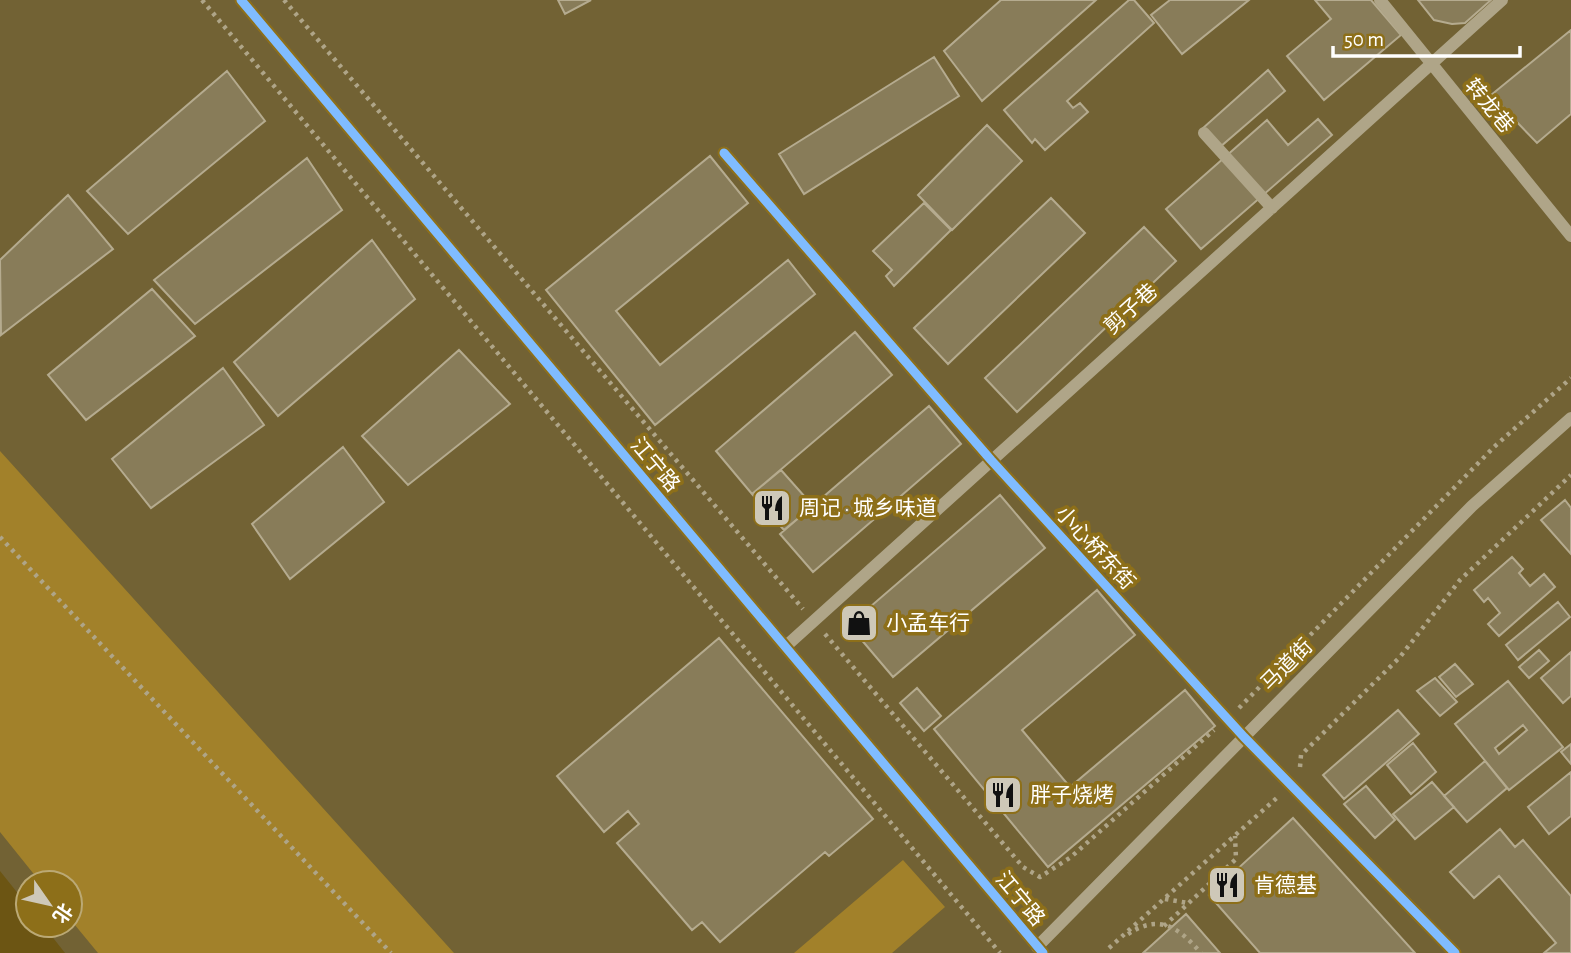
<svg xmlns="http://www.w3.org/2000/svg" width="1571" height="953" font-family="'Alegreya Sans','Noto Sans SC',sans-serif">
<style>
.green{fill:#a2812a}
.water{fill:#6c5513}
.building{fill:#887c59;stroke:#b5ab8f;stroke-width:2;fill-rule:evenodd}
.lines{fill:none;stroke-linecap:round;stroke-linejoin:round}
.path{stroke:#afa588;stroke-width:4.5;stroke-dasharray:3.5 5;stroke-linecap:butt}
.minor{stroke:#afa588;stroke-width:12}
.cycleway-casing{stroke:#8d6f19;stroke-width:13}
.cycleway{stroke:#80bcff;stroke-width:9}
.labels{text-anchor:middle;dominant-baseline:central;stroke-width:7;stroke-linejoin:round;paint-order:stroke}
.street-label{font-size:21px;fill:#fff;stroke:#8d6f19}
.poi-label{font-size:21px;fill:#fff;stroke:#8d6f19;text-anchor:start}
</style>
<rect width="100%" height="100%" fill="#726234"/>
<path class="green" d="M0,451L454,953H98L70,919V883H41L0,832Z
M903,860L945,907L892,953H794Z"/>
<path class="water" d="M0,871L28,906V925H43L65,953H0Z"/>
<path class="building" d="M558,0H591L565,14Z
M1001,0H1096L982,101L944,51Z
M1129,0H1134L1154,23L1067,101L1073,108L1080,103L1088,112L1045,150L1035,139L1032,143L1004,110Z
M1170,0H1249L1182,54L1151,15Z
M1315,0H1371L1401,35L1324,100L1287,56L1331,19Z
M1418,0H1491L1465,23L1452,24L1434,20Z
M1571,30V114L1537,143L1491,95Z
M934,57L959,96L804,194L779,154Z
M1268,70L1285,91L1220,147L1203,128Z
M227,71L265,121L128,234L87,191Z
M1318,119L1332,135L1201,249L1166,209L1267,120L1288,145Z
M987,125L1022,161L952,230L918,195Z
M710,156L748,203L616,311L660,365L788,260L815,294L655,425L546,290Z
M307,158L342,210L195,324L154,280Z
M68,195L113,249L1,335L0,260Z
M1051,198L1085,233L948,364L914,328Z
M924,203L951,230L894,286L886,276L892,270L873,251Z
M1144,227L1176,261L1017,412L985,378Z
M372,240L415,299L278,416L234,362Z
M152,289L195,336L86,420L48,375Z
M855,332L892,375L752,494L716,451Z
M459,350L510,404L408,485L362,436Z
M223,368L264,425L151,508L112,459Z
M929,406L961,444L813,572L780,534Z
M343,447L384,502L290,579L252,524Z
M781,470L813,506L784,530L752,494Z
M1000,495L1045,548L893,677L849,625Z
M1565,500L1571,508V554L1541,520Z
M1512,557L1523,569L1519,573L1530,586L1544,574L1555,587L1499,636L1488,624L1500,613L1488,598L1484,602L1474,590Z
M1097,590L1135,635L1022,730L1070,787L1185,690L1215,726L1048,867L934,729Z
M1558,602L1570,617L1518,660L1506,645Z
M719,638L873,819L829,856L825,852L720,942L702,922L692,930L617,843L639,824L628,811L604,832L557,776Z
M1539,650L1549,661L1529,678L1519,667Z
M1571,652V696L1563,703L1541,678Z
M1455,664L1473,684L1456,697L1439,677Z
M1435,678L1457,702L1440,716L1417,691Z
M1508,681L1563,747L1509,790L1455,724ZM1523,725L1527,730L1499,754L1495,748Z
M917,688L941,716L924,731L900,703Z
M1398,710L1419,734L1344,799L1323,775Z
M1413,743L1436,772L1411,794L1387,765Z
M1571,744V764L1561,752Z
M1485,761L1507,788L1467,822L1444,796Z
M1571,772V816L1549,834L1528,807Z
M1432,782L1454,807L1415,839L1393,814Z
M1366,786L1395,820L1375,838L1344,804Z
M1293,818L1415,953H1260L1209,895Z
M1500,829L1515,847L1523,840L1571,896V953H1544L1556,943L1499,876L1474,898L1450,872Z
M1186,914L1220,953H1143Z"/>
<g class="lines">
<path class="path" d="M202,0L1000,953
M284,0L803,609
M0,537L391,953
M825,634L1023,867L1040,877L1071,857L1214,730
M1239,708L1494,447L1571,378
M1300,767L1301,755L1400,657L1460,580L1571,475
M1165,899L1188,903
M1164,926L1236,859L1235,836
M1128,934C1160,913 1179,928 1201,953
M1109,948L1279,796"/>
<path class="minor" d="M241,0L1043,953
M1380,0L1571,236
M1204,133L1272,208
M724,153L991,460L1244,737L1455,953
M785,647L1502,0
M1037,947L1472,506L1571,418"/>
<defs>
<path id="cycleway" d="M241,0L1043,953
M724,153L991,460L1244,737L1455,953"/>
</defs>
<use href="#cycleway" class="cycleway-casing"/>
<use href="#cycleway" class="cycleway"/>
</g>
<defs>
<symbol id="restaurant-square" viewBox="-11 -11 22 22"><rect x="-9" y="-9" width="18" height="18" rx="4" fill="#cec8b8" stroke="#8d6f19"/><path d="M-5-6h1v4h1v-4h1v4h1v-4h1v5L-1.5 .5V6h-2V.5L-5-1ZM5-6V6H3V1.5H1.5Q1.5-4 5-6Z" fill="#111"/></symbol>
<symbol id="shop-square" viewBox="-11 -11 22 22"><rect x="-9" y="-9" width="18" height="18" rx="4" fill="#cec8b8" stroke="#8d6f19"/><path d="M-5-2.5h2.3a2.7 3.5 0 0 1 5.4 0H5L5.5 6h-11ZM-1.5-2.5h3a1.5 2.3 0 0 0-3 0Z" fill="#111"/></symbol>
</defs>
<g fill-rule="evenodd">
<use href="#restaurant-square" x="750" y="486" width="44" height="44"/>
<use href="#shop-square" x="837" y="601" width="44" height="44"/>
<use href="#restaurant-square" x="981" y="773" width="44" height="44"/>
<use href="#restaurant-square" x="1205" y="863" width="44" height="44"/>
</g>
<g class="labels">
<g class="street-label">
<text transform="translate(1489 106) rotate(50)">转龙巷</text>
<text transform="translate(1131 309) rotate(-42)">剪子巷</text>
<text transform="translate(655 465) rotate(50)">江宁路</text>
<text transform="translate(1095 548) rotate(47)">小心桥东街</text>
<text transform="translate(1287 665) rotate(-45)">马道街</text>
<text transform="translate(1020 899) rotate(50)">江宁路</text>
</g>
<g class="poi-label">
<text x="799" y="508">周记 · 城乡味道</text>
<text x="886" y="623">小孟车行</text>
<text x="1030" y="795">胖子烧烤</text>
<text x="1254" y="885">肯德基</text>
</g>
</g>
<g transform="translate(49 904) rotate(124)"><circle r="33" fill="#8d6f19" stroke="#bba975" stroke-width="2"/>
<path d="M0-5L12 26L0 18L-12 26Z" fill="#cec8b8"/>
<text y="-10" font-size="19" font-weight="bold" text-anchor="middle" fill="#ffffff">北</text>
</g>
<path d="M1333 46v10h187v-10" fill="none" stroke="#ffffff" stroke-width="3.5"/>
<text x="1344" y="46" font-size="21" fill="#ffffff" stroke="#8d6f19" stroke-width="5" paint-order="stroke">50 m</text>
</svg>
